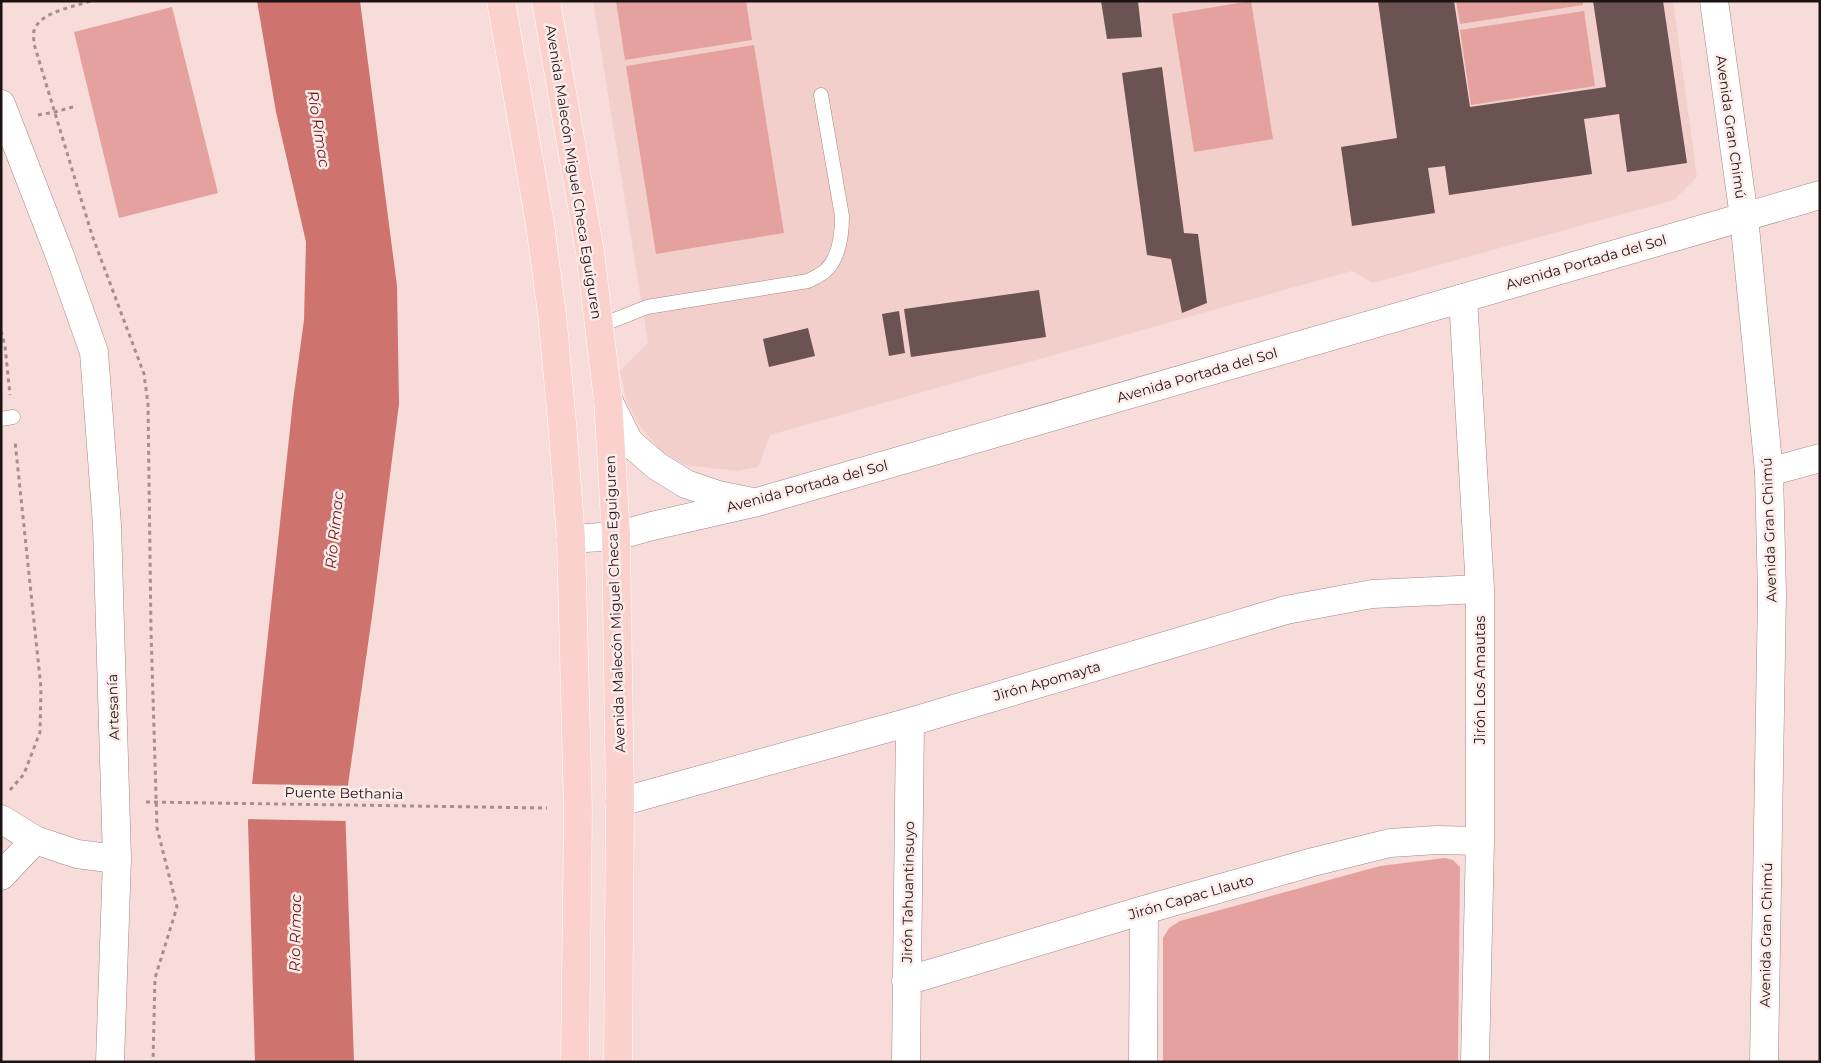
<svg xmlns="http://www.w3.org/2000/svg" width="1821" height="1063" font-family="Montserrat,sans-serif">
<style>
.built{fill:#f3cfcc}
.green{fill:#e4a19d}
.water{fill:#ce736e}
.pier{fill:#f8dcd9}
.building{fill:#6a5351}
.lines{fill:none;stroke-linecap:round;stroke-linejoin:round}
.lane-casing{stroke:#a28886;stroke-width:15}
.street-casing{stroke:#a28886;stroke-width:29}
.secondary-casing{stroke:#a28886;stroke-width:29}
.primary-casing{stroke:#fff;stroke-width:29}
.path{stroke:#a48f8d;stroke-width:3;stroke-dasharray:4 4;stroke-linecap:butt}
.lane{stroke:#fff;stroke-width:14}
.street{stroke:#fff;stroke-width:28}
.secondary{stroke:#fff;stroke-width:28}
.primary{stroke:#fbd1ce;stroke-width:28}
.labels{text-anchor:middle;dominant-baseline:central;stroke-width:5;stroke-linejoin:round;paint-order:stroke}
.street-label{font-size:14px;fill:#1d1313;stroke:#fdecea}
.water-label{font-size:15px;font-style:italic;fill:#6b181b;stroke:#fdecea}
</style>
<rect width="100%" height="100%" fill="#f8dcd9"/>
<path class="built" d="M593,1H1673L1697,177L1674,200L1373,283L1352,271L770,435L758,467L737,471L685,465L662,452L639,425L627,402L620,371L648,343Z"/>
<path class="green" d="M616,1H746L752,40L625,60Z
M1251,1L1273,139L1194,152L1172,14Z
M1456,1H1583V5L1460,24Z
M172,7L218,193L119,218L74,32Z
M1584,11L1595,86L1471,105L1460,30Z
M754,45L784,233L656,254L626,66Z
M1445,858L1453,860L1460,867L1458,1062H1163V938L1169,928L1180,921L1380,866Z"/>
<path class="water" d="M257,1H360L397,286L399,404L373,609L345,806L354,1062H255L248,822L293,401L304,320L306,242L276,112Z"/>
<path class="pier" d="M250,784L350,786L347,806L348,821L246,819Z"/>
<path class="building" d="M1101,1H1138L1142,37L1107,39Z
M1378,1H1454L1470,107L1606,87L1593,1H1663L1687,163L1627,172L1619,114L1584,119L1592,174L1449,195L1445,166L1428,168L1435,213L1352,226L1341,147L1397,138Z
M1162,67L1184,233L1198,234L1207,303L1182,313L1171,259L1147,255L1122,73Z
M1039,290L1046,337L911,357L904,309Z
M899,311L905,353L889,356L882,314Z
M808,328L815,356L769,367L763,339Z"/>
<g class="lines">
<defs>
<path id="lane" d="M599,326L647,307L808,281C813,278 821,275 825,271C840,258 842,234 842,216L821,95
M1,419L13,417"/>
<path id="street" d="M1,104L60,256L94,352L107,525L117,859L110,1062
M1463,298L1480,589V841L1475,1062
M1769,472L1820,458
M620,802L910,722L1286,610L1372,594L1480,589
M1,819L35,840L77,854L117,859
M1,876L35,840
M906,981L1144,910L1313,862L1390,843L1437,840L1480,841
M906,1062L910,722
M1143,1062L1144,910"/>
<path id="secondary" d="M1714,1L1744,217L1769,472L1772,593L1764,1062
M608,400L629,442L657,466L686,484L718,495L748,501
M571,539L616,536L652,526L757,502L1820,195"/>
<path id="primary" d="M501,1L540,224L552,314L562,422L571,539L578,811L575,1062
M546,1L590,252L608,400L616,536L620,802L618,1062"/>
</defs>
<use href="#lane" class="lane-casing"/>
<use href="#street" class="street-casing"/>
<use href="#secondary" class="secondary-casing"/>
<use href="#primary" class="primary-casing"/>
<path class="path" d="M90,1C74,7 39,12 34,31C33,35 34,40 34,44L92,235L144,374L148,404L151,631L157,828L177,907L155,978L153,1062
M38,115L55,112L76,106
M1,331L5,346L10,395
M10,790L24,774L40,732L41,688L15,441
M146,802L547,808"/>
<use href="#lane" class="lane"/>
<use href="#street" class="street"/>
<use href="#secondary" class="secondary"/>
<use href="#primary" class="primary"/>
</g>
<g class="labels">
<g class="street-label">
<text transform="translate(1731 127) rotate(82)">Avenida Gran Chimú</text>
<text transform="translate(574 172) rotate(81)">Avenida Malecón Miguel Checa Eguiguren</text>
<text transform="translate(1586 262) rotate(-16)">Avenida Portada del Sol</text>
<text transform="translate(1197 375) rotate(-16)">Avenida Portada del Sol</text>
<text transform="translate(807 486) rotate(-15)">Avenida Portada del Sol</text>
<text transform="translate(1769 530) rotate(-92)">Avenida Gran Chimú</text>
<text transform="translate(615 604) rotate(-92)">Avenida Malecón Miguel Checa Eguiguren</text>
<text transform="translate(1480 680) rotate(-90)">Jirón Los Amautas</text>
<text transform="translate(1047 681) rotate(-16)">Jirón Apomayta</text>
<text transform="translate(113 707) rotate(-92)">Artesanía</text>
<text transform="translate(344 793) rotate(1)">Puente Bethania</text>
<text transform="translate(908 892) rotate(-89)">Jirón Tahuantinsuyo</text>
<text transform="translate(1191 897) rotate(-16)">Jirón Capac Llauto</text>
<text transform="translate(1766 935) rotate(-89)">Avenida Gran Chimú</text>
</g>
<g class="water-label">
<text transform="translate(319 129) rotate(81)">Río Rímac</text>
<text transform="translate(334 530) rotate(-84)">Río Rímac</text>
<text transform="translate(295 933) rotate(-89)">Río Rímac</text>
</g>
</g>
<rect width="1821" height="1063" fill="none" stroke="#1d1313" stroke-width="5"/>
</svg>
